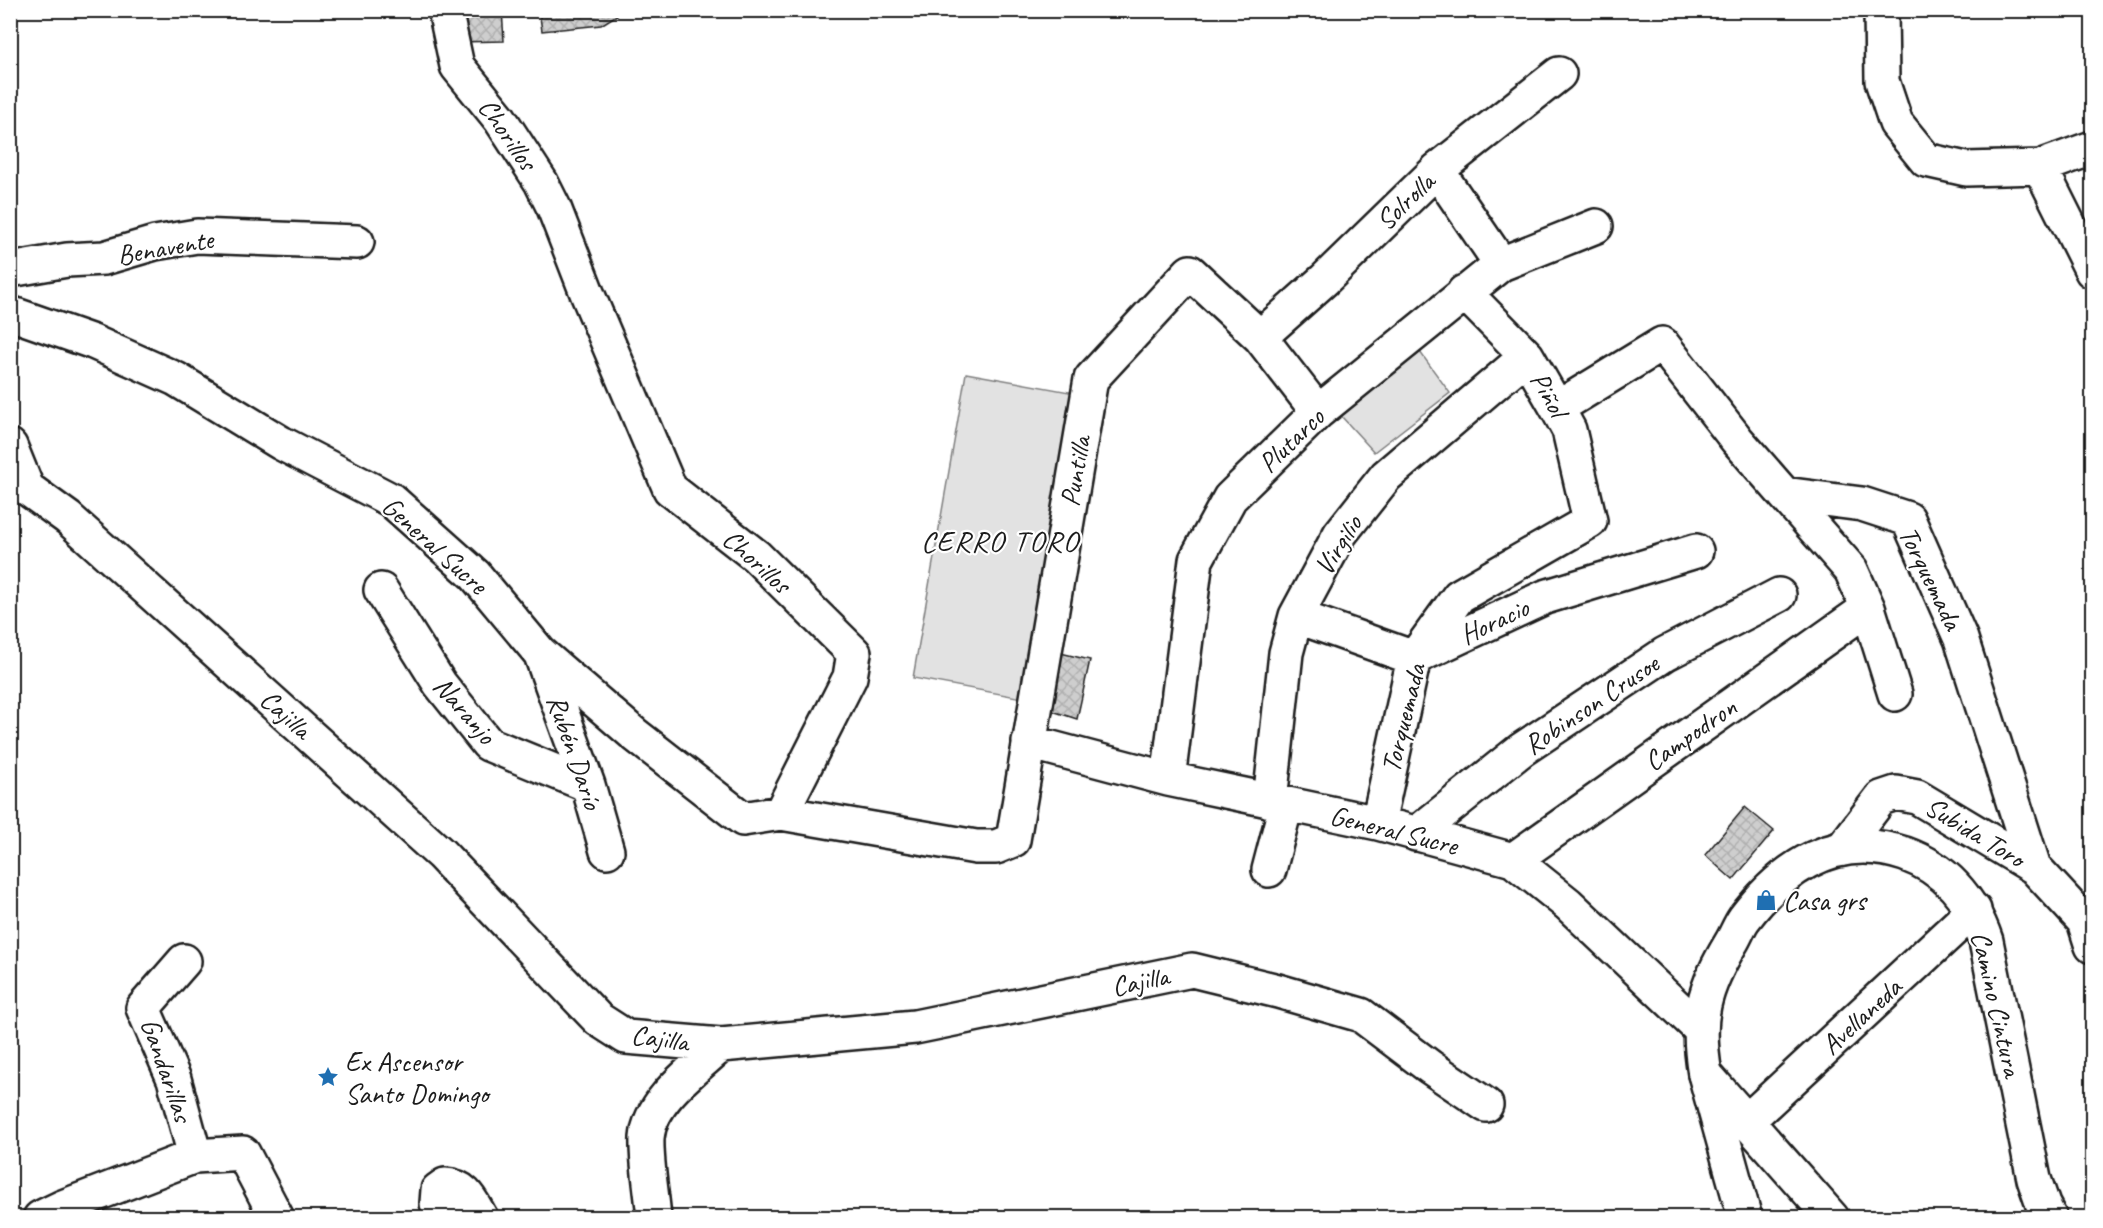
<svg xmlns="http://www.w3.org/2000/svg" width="2103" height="1228" font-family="Caveat,sans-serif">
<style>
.pitch{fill:#e2e2e2;stroke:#7f7f7f;stroke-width:1.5}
.building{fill:url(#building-cross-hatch);stroke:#1c1c1c;stroke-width:1.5}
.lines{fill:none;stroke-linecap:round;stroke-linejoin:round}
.minor-casing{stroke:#1c1c1c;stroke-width:38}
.major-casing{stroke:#1c1c1c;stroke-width:38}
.minor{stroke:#fff;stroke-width:33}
.major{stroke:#fff;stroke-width:33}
.labels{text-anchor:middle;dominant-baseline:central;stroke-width:4.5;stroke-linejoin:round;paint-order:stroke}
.street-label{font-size:28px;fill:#1c1c1c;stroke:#fff}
.poi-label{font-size:28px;fill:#1c1c1c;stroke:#fff;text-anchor:start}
.neighbourhood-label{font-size:30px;letter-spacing:1.5px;fill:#1c1c1c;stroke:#fff}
</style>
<defs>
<pattern id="building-cross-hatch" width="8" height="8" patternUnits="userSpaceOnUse" patternTransform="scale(1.5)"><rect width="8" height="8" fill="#cecece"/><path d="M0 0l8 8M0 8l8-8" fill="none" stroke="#b0b0b0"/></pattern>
</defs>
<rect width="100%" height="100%" fill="#fff"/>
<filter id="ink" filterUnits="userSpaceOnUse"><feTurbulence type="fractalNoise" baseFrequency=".0167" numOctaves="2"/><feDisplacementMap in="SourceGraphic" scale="12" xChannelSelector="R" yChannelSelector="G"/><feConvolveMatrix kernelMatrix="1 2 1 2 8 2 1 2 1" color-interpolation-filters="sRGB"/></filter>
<g filter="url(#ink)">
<path class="pitch" d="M1412,341L1450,393L1374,452L1331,405Z
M966,373L1075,393L1022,698L913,678Z"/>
<path class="building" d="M456,10H502L504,41L457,42Z
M539,10H625L601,25L542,31Z
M1048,650L1090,660L1077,719L1049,710Z
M1745,807L1774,831L1733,880L1705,855Z"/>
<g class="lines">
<defs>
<path id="minor" d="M445,10L457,66L500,119L541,182L554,208L587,293L670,489L756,556L854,653L850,677L781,813
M1881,10L1882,81L1896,123L1926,160L1966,169L2040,167L2092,148
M2040,167L2092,271
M1437,170L1501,264
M10,270L67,260L104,258L155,243L197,236L357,242
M10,313L93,342L176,379L281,443L391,500L475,575L540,653L634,734L743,819L781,813L976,847H996L1013,840L1091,379L1190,272L1260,337L1318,412
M1260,337L1324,280L1437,170L1559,74
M1557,408L1662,344L1737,440L1784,494L1862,504L1908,519L1961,639L2034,867
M10,446L27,488
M10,476L68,518L441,854L598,1019L626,1037L721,1045L915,1027L1192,970L1278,991L1361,1015L1430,1067L1486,1105
M1784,494L1851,570L1868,608L1895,694
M381,590L440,684L488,744L588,785
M1296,616L1414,658L1545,597L1696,551
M541,655L588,785L607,851
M1029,742L1168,779L1378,823L1513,860L1568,904L1700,1029
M1168,779L1196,560L1230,498L1318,412L1501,264L1596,226
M1270,801L1286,653L1296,616L1340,534L1386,476L1527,356
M1378,823L1414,658L1459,596L1590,521L1569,430L1557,408L1527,356L1464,292
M1416,834L1521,750L1665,654L1779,595
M1842,849L1881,798L1896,793L1917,797L2034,867L2084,921L2092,946
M1513,860L1868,608
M1269,870L1286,805
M184,961L143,1008L174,1079L195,1156
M1705,1074L1832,1218
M1747,1121L1974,910
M40,1218L63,1207L195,1156L243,1153L277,1218
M444,1218L437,1203L438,1190L445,1185C466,1186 471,1201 481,1218
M654,1218C652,1193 646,1162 647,1138C650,1100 695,1069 721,1045"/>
<path id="major" d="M1745,1218L1705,1074C1701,1051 1699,1028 1704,1005C1709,982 1719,963 1731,943C1736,935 1739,926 1744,919C1784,866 1837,831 1905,854C1947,869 1972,900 1986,941L2034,1179L2043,1205L2050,1218"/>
</defs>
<use href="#minor" class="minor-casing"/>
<use href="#major" class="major-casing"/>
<use href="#minor" class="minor"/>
<use href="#major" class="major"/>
</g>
</g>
<defs>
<symbol id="shop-bare" viewBox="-9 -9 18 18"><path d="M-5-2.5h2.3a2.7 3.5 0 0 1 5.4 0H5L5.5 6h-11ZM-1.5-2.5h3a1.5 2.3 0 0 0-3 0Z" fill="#1f6fb2" stroke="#fff" stroke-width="2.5" paint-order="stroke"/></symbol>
<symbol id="sight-bare" viewBox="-9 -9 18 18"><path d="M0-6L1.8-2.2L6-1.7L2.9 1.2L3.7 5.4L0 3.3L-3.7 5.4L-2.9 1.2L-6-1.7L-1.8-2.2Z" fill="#1f6fb2" stroke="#fff" stroke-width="2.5" paint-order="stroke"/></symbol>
</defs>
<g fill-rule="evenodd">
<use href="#shop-bare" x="1751" y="885" width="30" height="30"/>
<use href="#sight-bare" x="313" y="1062" width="30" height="30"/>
</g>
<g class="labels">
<g class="street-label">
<text transform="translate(508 134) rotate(55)">Chorillos</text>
<text transform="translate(1405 201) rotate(-44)">Solrolla</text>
<text transform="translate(165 247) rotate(-10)">Benavente</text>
<text transform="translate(1549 394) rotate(61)">Piñol</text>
<text transform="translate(1291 440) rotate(-44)">Plutarco</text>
<text transform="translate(1075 471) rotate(-80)">Puntilla</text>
<text transform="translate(435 545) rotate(42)">General Sucre</text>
<text transform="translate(1338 545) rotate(-58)">Virgilio</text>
<text transform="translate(757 561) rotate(42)">Chorillos</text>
<text transform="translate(1931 578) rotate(64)">Torquemada</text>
<text transform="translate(1494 621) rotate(-25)">Horacio</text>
<text transform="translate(1591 704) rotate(-34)">Robinson Crusoe</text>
<text transform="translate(465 710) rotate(49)">Naranjo</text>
<text transform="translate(286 714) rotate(42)">Cajilla</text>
<text transform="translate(1403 718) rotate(-76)">Torquemada</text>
<text transform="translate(1690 734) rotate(-35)">Campodron</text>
<text transform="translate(575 752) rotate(71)">Rubén Darío</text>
<text transform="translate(1394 830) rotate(14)">General Sucre</text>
<text transform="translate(1975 832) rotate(31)">Subida Toro</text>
<text transform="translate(1140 981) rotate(-12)">Cajilla</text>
<text transform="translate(1997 1004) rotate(77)">Camino Cintura</text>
<text transform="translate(1861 1016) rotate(-43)">Avellaneda</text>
<text transform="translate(660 1038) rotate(8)">Cajilla</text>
<text transform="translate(167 1070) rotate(71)">Gandarillas</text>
</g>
<g class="poi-label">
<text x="1783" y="900">Casa grs</text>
<text x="345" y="1061">Ex Ascensor<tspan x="345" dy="32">Santo Domingo</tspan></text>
</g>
<g class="neighbourhood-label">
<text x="1000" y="541">CERRO TORO</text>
</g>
</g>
<rect width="2103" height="1228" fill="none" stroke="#fff" stroke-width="36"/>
<rect x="18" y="18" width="2067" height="1192" fill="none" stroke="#1c1c1c" stroke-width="2" filter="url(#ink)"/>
</svg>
